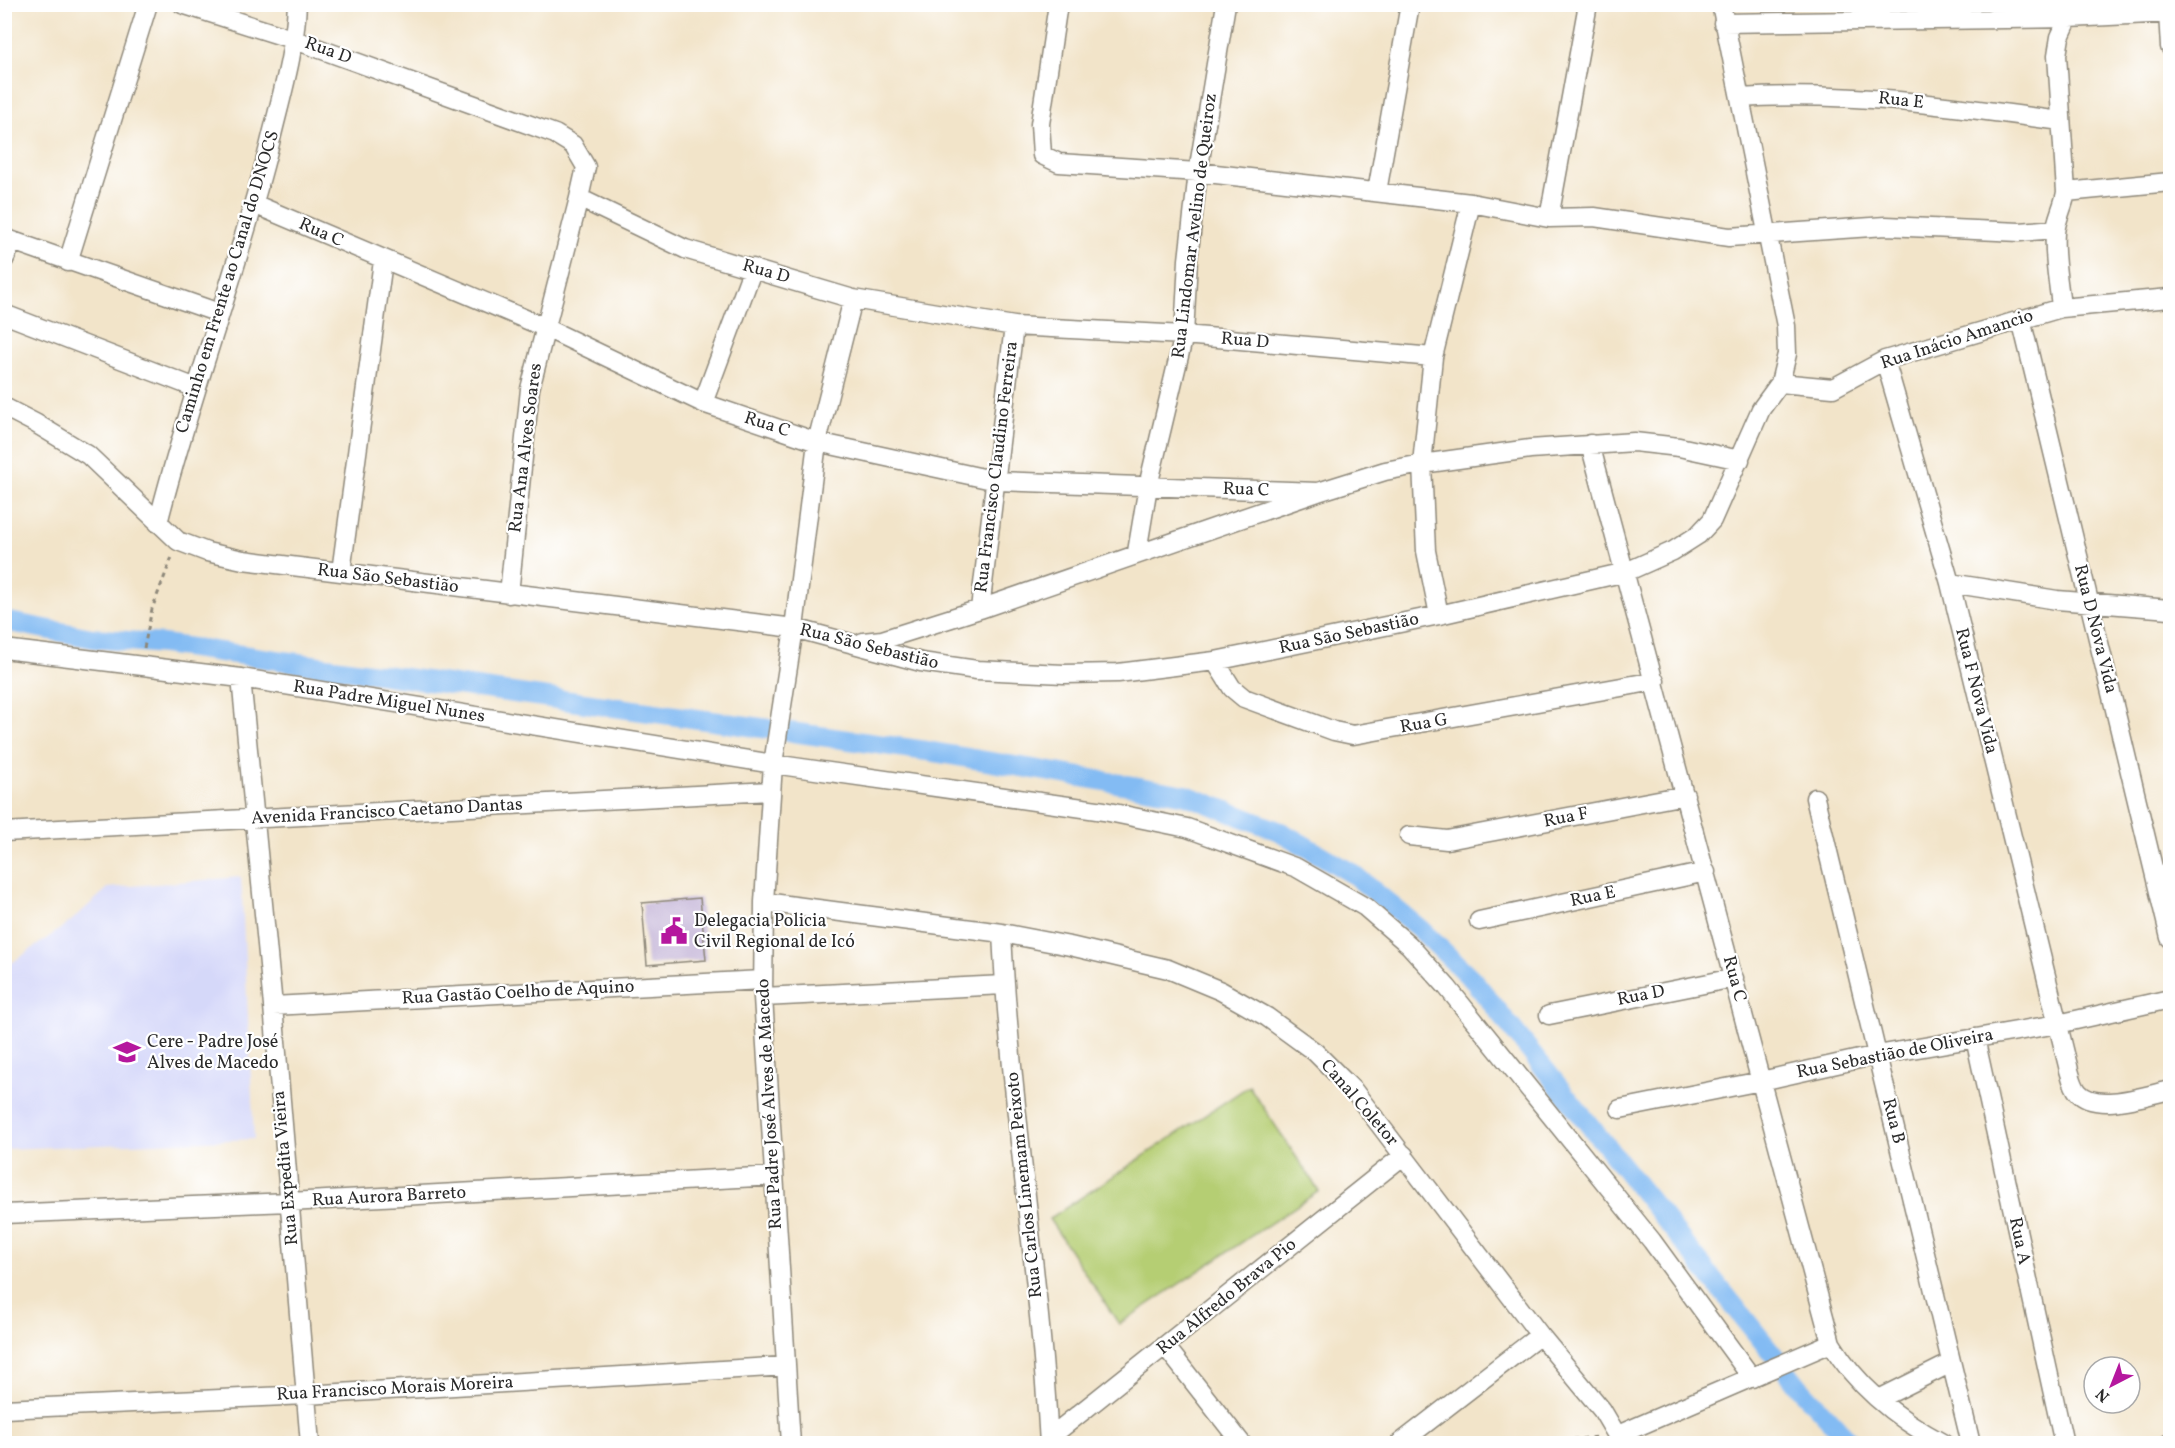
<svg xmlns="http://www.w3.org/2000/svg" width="2175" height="1448" font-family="Vollkorn,serif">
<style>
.built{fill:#d5d8f9}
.pitch{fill:#b5ce73;stroke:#707c4f;stroke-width:1.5}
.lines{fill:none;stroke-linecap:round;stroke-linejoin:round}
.canal{stroke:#83bbf3;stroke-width:20}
.building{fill:#b9a7d0}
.minor-casing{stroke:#8e887a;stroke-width:21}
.path{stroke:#8e887a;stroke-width:3;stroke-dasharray:4.5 4.5;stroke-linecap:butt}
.minor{stroke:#fff;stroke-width:18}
.labels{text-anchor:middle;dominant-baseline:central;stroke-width:4.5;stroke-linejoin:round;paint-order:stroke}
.street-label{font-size:18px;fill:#2b2b2b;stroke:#fff}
.poi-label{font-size:18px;fill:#2b2b2b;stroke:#fff;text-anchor:start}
</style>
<rect width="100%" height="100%" fill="#fff"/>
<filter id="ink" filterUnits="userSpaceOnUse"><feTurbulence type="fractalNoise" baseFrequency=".0167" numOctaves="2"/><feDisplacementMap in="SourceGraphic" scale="12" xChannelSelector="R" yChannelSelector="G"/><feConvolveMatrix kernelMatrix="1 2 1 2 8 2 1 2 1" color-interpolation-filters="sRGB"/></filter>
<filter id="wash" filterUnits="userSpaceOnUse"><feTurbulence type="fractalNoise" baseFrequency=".008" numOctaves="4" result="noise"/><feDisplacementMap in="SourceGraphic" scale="24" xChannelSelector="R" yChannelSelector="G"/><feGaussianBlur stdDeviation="1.35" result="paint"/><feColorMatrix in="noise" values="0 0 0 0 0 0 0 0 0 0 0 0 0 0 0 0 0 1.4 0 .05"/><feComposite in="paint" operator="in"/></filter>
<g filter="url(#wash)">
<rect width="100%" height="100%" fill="#f2e4c9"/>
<path class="built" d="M241,877L254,1139L5,1149V965H9L70,922L108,888Z"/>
<path class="pitch" d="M1249,1086L1319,1191L1119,1324L1049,1219Z"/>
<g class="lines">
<path class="canal" d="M4,621L92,638L163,644L927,751L1186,795L1281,832L1353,874L1420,929L1474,981L1800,1388L1852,1444"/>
</g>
<g id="blocks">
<path class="building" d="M700,898L706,960L647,965L642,903Z"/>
</g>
</g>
<g filter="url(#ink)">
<use href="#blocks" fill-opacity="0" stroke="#8e887a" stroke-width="1.5"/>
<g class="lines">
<defs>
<path id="minor" d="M182,4L295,40L555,134L573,145L586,167L579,198L685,249L853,299L1014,326L1184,335L1433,357
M1058,4L1040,124L1042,155L1059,163L1198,172L1471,203L1549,218L1594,217L1729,237L1886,226L2020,232L2055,229
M1721,4L1786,326L1787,354L1780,383
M2168,13L2170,47
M1723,23L2069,18L2170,13
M1740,98C1848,91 1953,106 2060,121
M1377,192L1410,4
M2066,192L2170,182
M254,204L544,327L703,403L817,442L997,481L1318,492
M1549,218L1588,4
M4,238L219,313
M4,260L13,241
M68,262L148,4
M2061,308C2059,283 2053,258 2055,233C2056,219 2064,206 2066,192L2057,55L2060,37L2075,4
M4,314L196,388
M2021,319L2170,938
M1885,360L1950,583L2069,1070C2071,1077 2073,1086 2078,1092C2095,1113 2147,1095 2170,1090
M703,403L753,268
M4,407L35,423L88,455L178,541L207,552L243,560L794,628L921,662L977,670L1064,674L1118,673L1215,661L1439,615L1626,572L1673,551L1698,535L1712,520L1761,409L1780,383L1833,388L1885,360L2061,308L2170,298
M1590,444L1831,1343C1857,1387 1899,1420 1944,1444
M158,523C190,395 238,271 270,143C281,97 295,52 297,4
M1137,552L1148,486L1184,335L1188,260L1198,172L1226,4
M341,572L383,261
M1950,583L2057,600L2170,609
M509,594L530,389L579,198
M980,609L1014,326
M1439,615L1426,551L1422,464L1433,357L1471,203
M863,642L882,640L980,609L1318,492L1385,471L1422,464L1530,449L1634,442L1679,447L1740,460
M4,649L241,678L773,764L1104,811L1187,828L1297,868L1365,907L1409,945L1447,987L1652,1241L1752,1378
M1215,661L1232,688L1244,698L1334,731L1353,735L1655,681
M241,678L273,1006L310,1444
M1815,798L1971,1444
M4,832L770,791
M1409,836L1447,840L1685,795
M764,902L1002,933L1070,946L1168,969L1221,991L1267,1017L1315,1052L1354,1091L1540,1335L1602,1410L1622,1444
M1479,921L1706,872
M1002,933C1010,1103 1040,1273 1049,1444
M763,997L1004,985
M273,1006L762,980
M1549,1015L1734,978
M1975,1038L2064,1444
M1620,1109L1761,1081L1877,1055L2058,1024L2170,999
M4,1214L289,1202L774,1176
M1166,1347L1242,1444
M1879,1399L1951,1363
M4,1409L306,1395L786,1366
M1618,1435L1831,1343
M1049,1438L1404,1155
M791,1444L763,997L764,902L773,764L794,628L817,442L853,299
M1399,1444L1540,1335
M2168,1444L2170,1443"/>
</defs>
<use href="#minor" class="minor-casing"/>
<path class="path" d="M144,648L152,609L172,557
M1528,1444L1598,1437"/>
<use href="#minor" class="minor"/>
</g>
</g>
<defs>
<symbol id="civic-bare" viewBox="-9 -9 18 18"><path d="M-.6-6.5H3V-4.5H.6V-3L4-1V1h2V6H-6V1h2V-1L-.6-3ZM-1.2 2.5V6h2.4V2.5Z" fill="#b5179e" stroke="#fff" stroke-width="2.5" paint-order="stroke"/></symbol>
<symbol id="school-bare" viewBox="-9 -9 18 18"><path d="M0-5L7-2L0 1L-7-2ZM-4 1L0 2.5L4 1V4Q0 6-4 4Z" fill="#b5179e" stroke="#fff" stroke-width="2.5" paint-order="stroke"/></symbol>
</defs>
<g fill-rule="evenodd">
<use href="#civic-bare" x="655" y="912" width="38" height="38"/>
<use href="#school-bare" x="108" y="1033" width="38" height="38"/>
</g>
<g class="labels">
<g class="street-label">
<text transform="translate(328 51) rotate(20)">Rua D</text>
<text transform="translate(1901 101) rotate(6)">Rua E</text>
<text transform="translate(1195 226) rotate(-83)">Rua Lindomar Avelino de Queiroz</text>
<text transform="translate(321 233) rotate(24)">Rua C</text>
<text transform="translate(766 272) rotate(16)">Rua D</text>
<text transform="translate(228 282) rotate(-73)">Caminho em Frente ao Canal do DNOCS</text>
<text transform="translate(1957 340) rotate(-18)">Rua Inácio Amancio</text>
<text transform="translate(1245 341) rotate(5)">Rua D</text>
<text transform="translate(767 425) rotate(18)">Rua C</text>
<text transform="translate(526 448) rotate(-83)">Rua Ana Alves Soares</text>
<text transform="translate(997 467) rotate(-83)">Rua Francisco Claudino Ferreira</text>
<text transform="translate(1246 490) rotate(2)">Rua C</text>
<text transform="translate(388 579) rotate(7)">Rua São Sebastião</text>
<text transform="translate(2095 629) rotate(76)">Rua D Nova Vida</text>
<text transform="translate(1349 634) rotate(-12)">Rua São Sebastião</text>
<text transform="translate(869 647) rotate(14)">Rua São Sebastião</text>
<text transform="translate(1976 691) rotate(76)">Rua F Nova Vida</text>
<text transform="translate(389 702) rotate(9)">Rua Padre Miguel Nunes</text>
<text transform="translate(1424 724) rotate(-10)">Rua G</text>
<text transform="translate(387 812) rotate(-3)">Avenida Francisco Caetano Dantas</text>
<text transform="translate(1566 818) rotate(-11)">Rua F</text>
<text transform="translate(1593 897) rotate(-12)">Rua E</text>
<text transform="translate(1734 979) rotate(75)">Rua C</text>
<text transform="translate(518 993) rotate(-3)">Rua Gastão Coelho de Aquino</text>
<text transform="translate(1641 996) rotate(-11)">Rua D</text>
<text transform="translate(1895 1054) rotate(-11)">Rua Sebastião de Oliveira</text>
<text transform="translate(1359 1103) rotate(49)">Canal Coletor</text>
<text transform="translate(770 1104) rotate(-93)">Rua Padre José Alves de Macedo</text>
<text transform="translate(1893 1121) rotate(76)">Rua B</text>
<text transform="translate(286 1168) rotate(-95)">Rua Expedita Vieira</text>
<text transform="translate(1025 1185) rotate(-96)">Rua Carlos Linemam Peixoto</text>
<text transform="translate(389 1197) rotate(-3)">Rua Aurora Barreto</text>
<text transform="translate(2019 1241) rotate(78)">Rua A</text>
<text transform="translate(1227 1297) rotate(-39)">Rua Alfredo Brava Pio</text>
<text transform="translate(395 1389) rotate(-3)">Rua Francisco Morais Moreira</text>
</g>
<g class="poi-label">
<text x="694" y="921">Delegacia Policia<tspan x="694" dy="21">Civil Regional de Icó</tspan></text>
<text x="147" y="1042">Cere - Padre José<tspan x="147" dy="21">Alves de Macedo</tspan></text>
</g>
</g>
<rect width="2175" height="1448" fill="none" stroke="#fff" stroke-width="24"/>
<g transform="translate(2112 1385) rotate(222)"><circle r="28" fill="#ffffff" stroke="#aaaaaa" stroke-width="1.5"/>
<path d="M0-4.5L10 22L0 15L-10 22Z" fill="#b5179e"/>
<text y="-9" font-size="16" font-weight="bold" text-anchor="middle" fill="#2b2b2b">N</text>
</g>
</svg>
